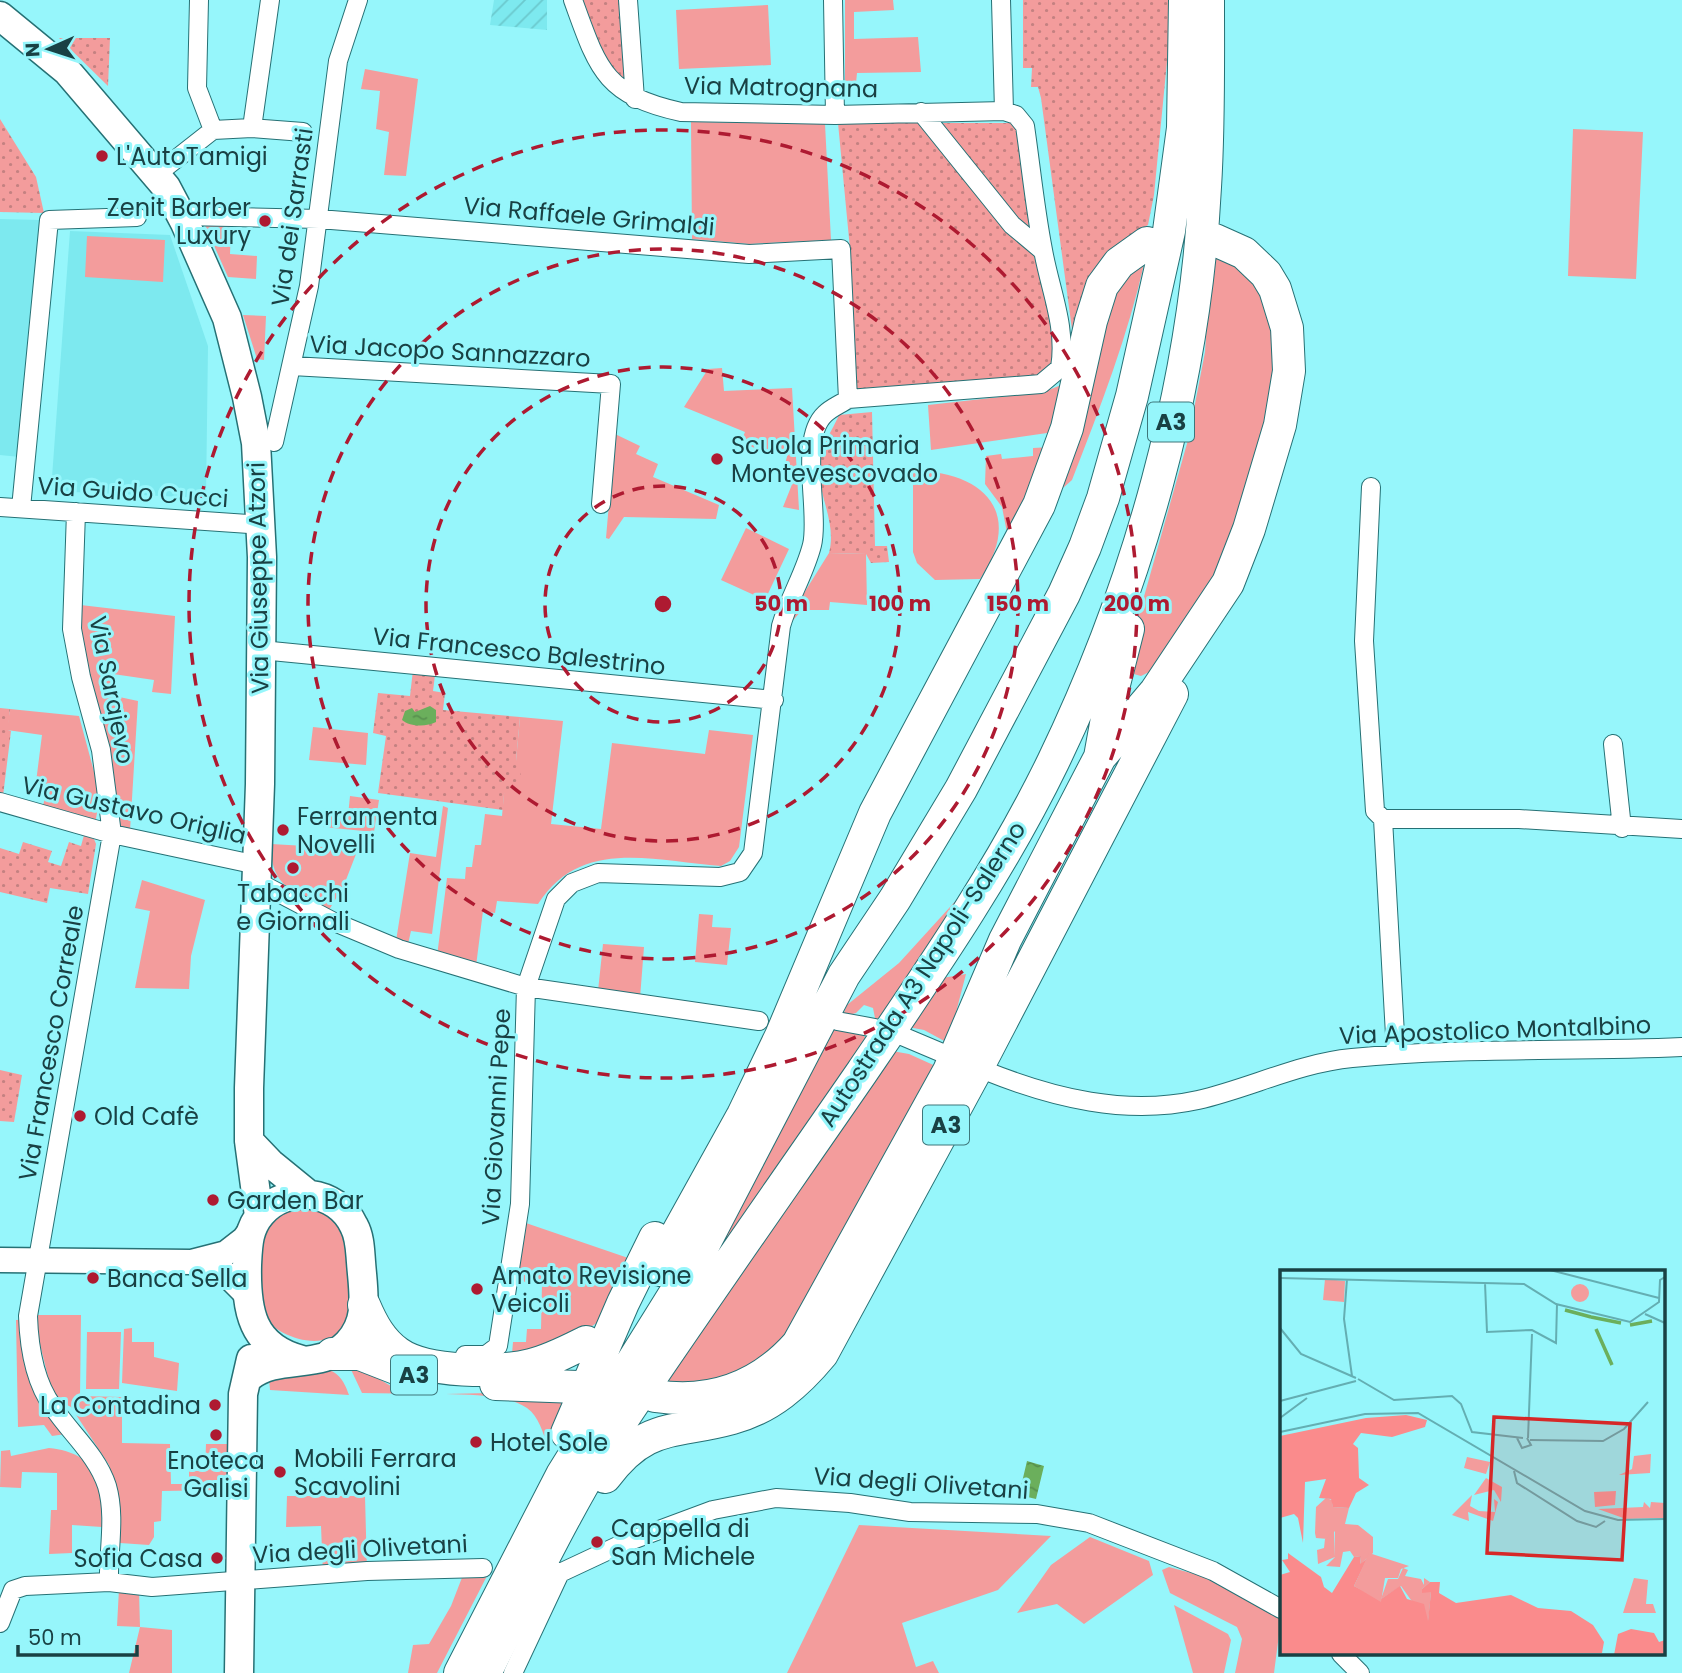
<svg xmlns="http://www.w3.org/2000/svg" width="1682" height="1673" font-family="Poppins,sans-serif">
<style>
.built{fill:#7de9ef}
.industrial{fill:url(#industrial-furrows)}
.green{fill:#f39c9c}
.park{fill:url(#park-dots)}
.water{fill:url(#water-ripples)}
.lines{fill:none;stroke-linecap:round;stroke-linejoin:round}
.street-casing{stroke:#267175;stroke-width:20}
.secondary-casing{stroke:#267175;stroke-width:27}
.primary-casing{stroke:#267175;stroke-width:31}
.highway-casing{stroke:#267175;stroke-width:34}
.street{stroke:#fff;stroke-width:18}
.secondary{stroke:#fff;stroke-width:24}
.primary{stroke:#fff;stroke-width:28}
.highway{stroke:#fff;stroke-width:32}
.ring{fill:none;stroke:#ae1a31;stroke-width:3.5;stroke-dasharray:12 9}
.poi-dot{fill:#ae1a31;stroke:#96f6fb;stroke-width:2.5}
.labels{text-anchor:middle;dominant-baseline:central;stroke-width:6;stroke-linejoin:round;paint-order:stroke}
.shield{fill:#96f6fb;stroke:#3e777b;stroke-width:2}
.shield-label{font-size:23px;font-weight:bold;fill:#194144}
.street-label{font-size:24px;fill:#194144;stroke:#96f6fb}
.poi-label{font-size:24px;fill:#194144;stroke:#96f6fb;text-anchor:start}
.inset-river{fill:none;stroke:#6baf5c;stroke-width:3.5}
.inset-road{fill:none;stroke:#64aeb2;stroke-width:2}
.view{fill:#d62828;fill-opacity:0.15;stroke:#d62828;stroke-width:3.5}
.inset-edge{fill:none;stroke:#194144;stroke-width:3.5}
.centre{fill:#ae1a31;stroke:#96f6fb;stroke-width:3.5}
.ring-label{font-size:21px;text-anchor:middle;font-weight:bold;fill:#ae1a31;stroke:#96f6fb;stroke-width:6;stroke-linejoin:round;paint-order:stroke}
</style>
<defs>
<pattern id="industrial-furrows" width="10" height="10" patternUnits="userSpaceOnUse" patternTransform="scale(1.75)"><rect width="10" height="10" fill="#7de9ef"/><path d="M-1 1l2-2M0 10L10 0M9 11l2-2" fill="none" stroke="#6bc9ce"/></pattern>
<pattern id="park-dots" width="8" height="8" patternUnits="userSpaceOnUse" patternTransform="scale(1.75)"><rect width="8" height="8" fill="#f39c9c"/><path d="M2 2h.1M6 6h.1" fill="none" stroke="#c48181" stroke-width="1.8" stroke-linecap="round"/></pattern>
<pattern id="water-ripples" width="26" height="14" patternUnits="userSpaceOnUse" patternTransform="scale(1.75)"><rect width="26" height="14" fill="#6baf5c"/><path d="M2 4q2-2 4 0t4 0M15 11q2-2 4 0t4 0" fill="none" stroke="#57904e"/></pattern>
</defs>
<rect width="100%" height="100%" fill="#96f6fb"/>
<path class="built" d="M0,219L41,220L20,457L0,455Z
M70,231L170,235L208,346L206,498L51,491Z"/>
<path class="industrial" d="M494,0H547V30L490,25Z"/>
<path class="green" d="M845,0H893L894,10L854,12V39L918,37L921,72L857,73L856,83L845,84Z
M768,5L771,65L679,69L676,10Z
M365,69L418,79L406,176L384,175L389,132L376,129L380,91L361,89Z
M691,122L825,124L831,240L749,244L692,239Z
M1573,129L1643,132L1636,279L1568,276Z
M204,223L231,226L230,254L257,256L256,279L228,277Z
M87,236L165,240L163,282L85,277Z
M1215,251L1250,273L1275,324V371L1267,420L1248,491L1220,568L1151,671L1141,676L1130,673L1129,650L1188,440L1205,352L1211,258Z
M1145,260C1128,336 1100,408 1072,480L1063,488L1101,325L1121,280Z
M243,315L266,316L264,360L257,359Z
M722,368L724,391L792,388L799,510L783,507L793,482L782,475L788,453L773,446L768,454L741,442L745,432L684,407L708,369Z
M1066,383L1054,432L931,450L928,405L1044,392Z
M615,434L640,446L636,454L658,464L653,477L719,505L716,519L624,517L609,539L606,538Z
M1051,447L1009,543L1002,507L985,484L986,456L1001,454L1002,459L1033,456V448Z
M913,471C984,471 1025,513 980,579L935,580L917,563L913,552Z
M746,528L789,549L765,600L721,580Z
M829,553L866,554L867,605L830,602L829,610H802L789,625L799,601Z
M72,604L175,616L171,694L152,692L154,680L113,674L110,695L138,701L130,831L111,826Z
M10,709L79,716L100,794L95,825L41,812L46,795L35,790L42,735L7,730Z
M520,717L563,721L551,824L601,829L612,743L705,754L709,730L753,735L739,847L730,861L721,866C654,861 581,837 538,904L497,901L495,913L483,911L476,966L437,956L447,878L465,879L466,867H472L475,845H481L485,814L502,816L504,794L516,761Z
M313,727L368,733L366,765L309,760Z
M350,796L379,800L374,832L323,827V815L348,816Z
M443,806L448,808L432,934L411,931L408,944L396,941L410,853L436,857Z
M271,844L358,849L344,885L329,910C295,892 270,888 271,844Z
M142,880L205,900L191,956L189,989L135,988L150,911L135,908Z
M960,896L884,1021L875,1018L873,1008L864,1005L856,1013L842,1017L847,1005L899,963Z
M699,914L713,915L712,927L731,928L727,965L695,962Z
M603,944L644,947L640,998L598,991Z
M966,974L948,1043L924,1030L908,1027L942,978Z
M832,1027L855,1029L870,1041L708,1277L700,1272Z
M892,1051L909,1054L940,1068L806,1307L775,1351L743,1373L707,1386H660Z
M294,1205L328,1209C334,1219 344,1230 347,1241C354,1262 355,1312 341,1330C322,1353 273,1336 262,1313C249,1287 262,1250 266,1223Z
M523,1222L634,1260L599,1321C575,1341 541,1346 512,1354L513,1342H526L527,1329H541L542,1284H527L516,1274Z
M38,1315H81L80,1396L122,1397V1443L170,1444L171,1484H189V1471H205L206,1444H227V1490L162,1491L161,1521L154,1522V1537L149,1545L120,1543L118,1499L109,1465L71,1407L59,1401L49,1381L38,1336Z
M28,1319L34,1362L73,1433L52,1436L44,1425L18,1427L16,1320Z
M132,1328V1342H154V1357L179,1363L177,1391L122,1383L124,1329Z
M87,1332H121L119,1389H86Z
M346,1359L399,1391L431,1394L362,1393Z
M321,1367C338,1372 343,1378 349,1395L270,1390L269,1379Z
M569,1391L548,1446C543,1434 539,1416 527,1408C506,1394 471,1395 446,1394Z
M49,1448C99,1453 102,1484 102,1527L72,1525V1553L49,1554L51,1510H57V1473L22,1472L21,1488L0,1487L1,1451L10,1450L11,1456Z
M287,1496H365L367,1571L323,1574L321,1526L286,1527Z
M859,1525L1051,1536L998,1590L902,1623L916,1667L933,1661L939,1673H787Z
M1090,1537L1149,1561L1153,1575L1084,1624L1057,1604L1017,1613L1051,1565Z
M1169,1567L1202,1576L1281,1619L1274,1673H1235L1242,1639L1237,1627L1170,1593L1162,1570Z
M488,1574L437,1673H408L413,1645L429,1644L451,1606L463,1575Z
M119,1589L139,1591L140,1627L172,1630V1673H129L140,1627L117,1626Z
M1174,1605L1228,1634L1231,1640L1224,1673H1193Z"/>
<path class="park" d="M579,0H625L631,92L609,75Z
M1023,0H1173L1154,195L1148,225L1119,243L1073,337L1041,98L1038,87H1031L1032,68H1023Z
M59,38H110L108,86Z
M0,119L36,177L44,213L0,212Z
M838,123H1012L1019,134C1023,173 1026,212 1033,251C1039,280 1062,334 1052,362C1048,372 1035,376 1026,378L857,390L850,249Z
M872,412L875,546H887L889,562L871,563L866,554L829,553C837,523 818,496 819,466C819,450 833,429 839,415Z
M413,670L435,675L433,691L445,693L443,710L520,717L516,761L523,781L504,794L503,810L378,793L386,736L373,733L378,693L410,696Z
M0,708L10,709L8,730L11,731L3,796L0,795Z
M84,835L94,839L96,844L88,894L50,888L47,903L0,892V848L19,854L23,842L52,851L48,862L61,866L69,842L81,846Z
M0,1070L22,1075L14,1122L0,1121Z"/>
<path class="water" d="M430,706L436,710V722C427,727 410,727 402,720L405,711L412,708L415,712Z
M1027,1461L1044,1466L1036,1499L1019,1495Z"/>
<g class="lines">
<defs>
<path id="street" d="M199,0L197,88L213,130
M628,0L635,99
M833,0L835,115
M1001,0L1004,111
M921,112L1012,225L1043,251
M252,128L270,0
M157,174L213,130L252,128L303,132
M182,216L319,219L749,254L841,249L848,399
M292,366L611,384L601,504
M274,442L309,286L338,61L358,0
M1371,487L1364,641L1375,811L1383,819L1396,1053
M0,507L262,525
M21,508L49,220L137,217
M76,512L72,629L81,677L101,750L112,834L28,1316C29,1347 34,1381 53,1407C71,1434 97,1455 107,1486C116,1517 108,1551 109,1582
M261,650L774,700
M1613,744L1622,828
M0,802L112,834L257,865
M1383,819H1519L1682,829
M256,881L332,921L399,949L526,987L759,1021
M837,1021L875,1028
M902,1036L947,1055
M986,1071C1053,1098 1126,1116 1198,1100C1250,1088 1299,1063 1352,1058C1462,1047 1572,1052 1682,1047
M465,1355H486L498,1346L520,1204L526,987L556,899L572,883L598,873L720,877L740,872L753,853L781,626C789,598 805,573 812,545C820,512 798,439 825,414C831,408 841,404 848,399L1041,384L1060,368C1067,327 1050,290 1043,250C1035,209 1031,167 1025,126L1016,115L1004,111L835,115L681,112C604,95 598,69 573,0
M551,1570L560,1573L624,1543L713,1510L776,1498L850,1503L910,1512L1037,1514L1089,1523L1213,1571L1281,1609
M0,1623L13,1590L25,1586L109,1582L152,1587L367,1571L483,1568
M1341,1654L1360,1673
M513,1673L560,1573"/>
<path id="secondary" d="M0,1260L191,1262L226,1253L244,1239L252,1228
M191,1262L225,1273L246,1294"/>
<path id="primary" d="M0,16L67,71L166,187L185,223L227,318L247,397L256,443L262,557L260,784L249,1088V1141L259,1216
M249,1141L270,1163L308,1194
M249,1377C278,1353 322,1371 348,1343C370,1320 363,1291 361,1262C360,1250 360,1237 354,1226C337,1189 286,1184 261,1214C248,1229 248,1246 247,1265C246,1310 251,1347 302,1360
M239,1673L243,1394L251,1359"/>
<path id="highway" d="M1100,757L1111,696L1128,629
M657,1270L743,1115L781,1036L875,813L1039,505L1067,428L1091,321L1102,286L1119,263L1147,243
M364,1305C372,1324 381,1341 398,1353C426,1373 499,1373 531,1365C551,1360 568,1351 586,1342
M332,1354H360L406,1372
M496,1384L578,1387
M655,1396C713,1405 760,1387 798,1344L949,1071L1005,940L1100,757L1156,691L1228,583L1249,529L1280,425L1289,371L1287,328L1275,289L1266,274L1244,253L1215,240
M567,1433L623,1303L655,1238
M605,1477C646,1422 674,1434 732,1418C770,1408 798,1383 822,1354L983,1057L1172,694
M460,1673L562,1475L694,1263L844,975L895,899L961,789L1064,594L1085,547L1103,498L1132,396L1169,231L1183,128L1185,0
M485,1673C530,1585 573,1493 628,1411C705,1297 784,1185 862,1072C930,972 1000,871 1053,762C1139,584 1195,384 1205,187C1209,125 1208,62 1208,0"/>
</defs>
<use href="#street" class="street-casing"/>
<use href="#secondary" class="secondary-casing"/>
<use href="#primary" class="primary-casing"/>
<use href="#highway" class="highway-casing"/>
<use href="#street" class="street"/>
<use href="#secondary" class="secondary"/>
<use href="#primary" class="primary"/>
<use href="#highway" class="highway"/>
</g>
<g class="ring">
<circle cx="663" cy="604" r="118"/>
<circle cx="663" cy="604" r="237"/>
<circle cx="663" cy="604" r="355"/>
<circle cx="663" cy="604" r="474"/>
</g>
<g class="poi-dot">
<circle cx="102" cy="156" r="7"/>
<circle cx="265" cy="221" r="7"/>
<circle cx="717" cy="459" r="7"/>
<circle cx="283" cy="830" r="7"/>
<circle cx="293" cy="868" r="7"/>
<circle cx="80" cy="1116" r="7"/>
<circle cx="213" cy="1200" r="7"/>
<circle cx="93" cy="1278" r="7"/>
<circle cx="477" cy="1289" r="7"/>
<circle cx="215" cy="1405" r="7"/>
<circle cx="216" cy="1435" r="7"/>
<circle cx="476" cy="1442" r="7"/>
<circle cx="280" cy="1472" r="7"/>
<circle cx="597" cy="1542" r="7"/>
<circle cx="217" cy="1558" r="7"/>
</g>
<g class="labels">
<g class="shield">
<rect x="1148" y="402.5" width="46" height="39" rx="5"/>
<rect x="923" y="1105.5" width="46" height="39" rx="5"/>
<rect x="391" y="1355.5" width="46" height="39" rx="5"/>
</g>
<g class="shield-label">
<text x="1171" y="422">A3</text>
<text x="946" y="1125">A3</text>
<text x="414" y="1375">A3</text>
</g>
<g class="street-label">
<text transform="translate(781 87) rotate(1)">Via Matrognana</text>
<text transform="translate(589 216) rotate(5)">Via Raffaele Grimaldi</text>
<text transform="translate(292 217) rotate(-82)">Via dei Sarrasti</text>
<text transform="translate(450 351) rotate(3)">Via Jacopo Sannazzaro</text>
<text transform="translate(133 492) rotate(4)">Via Guido Cucci</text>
<text transform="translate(258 578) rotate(-91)">Via Giuseppe Atzori</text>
<text transform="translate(519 651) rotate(6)">Via Francesco Balestrino</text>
<text transform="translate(112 690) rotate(79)">Via Sarajevo</text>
<text transform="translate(134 810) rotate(13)">Via Gustavo Origlia</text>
<text transform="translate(922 974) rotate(-57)">Autostrada A3 Napoli-Salerno</text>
<text transform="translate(1495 1030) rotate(-2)">Via Apostolico Montalbino</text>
<text transform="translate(51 1043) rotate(-80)">Via Francesco Correale</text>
<text transform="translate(496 1117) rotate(-87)">Via Giovanni Pepe</text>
<text transform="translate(921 1483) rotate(4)">Via degli Olivetani</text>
<text transform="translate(360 1549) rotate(-3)">Via degli Olivetani</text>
</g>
<g class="poi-label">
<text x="116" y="156">L'AutoTamigi</text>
<text x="251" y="207" text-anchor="end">Zenit Barber<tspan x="251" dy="28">Luxury</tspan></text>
<text x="731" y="445">Scuola Primaria<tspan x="731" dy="28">Montevescovado</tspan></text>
<text x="297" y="816">Ferramenta<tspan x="297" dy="28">Novelli</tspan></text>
<text x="293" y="893" text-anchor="middle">Tabacchi<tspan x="293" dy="28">e Giornali</tspan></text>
<text x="94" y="1116">Old Cafè</text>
<text x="227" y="1200">Garden Bar</text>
<text x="491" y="1275">Amato Revisione<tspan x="491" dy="28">Veicoli</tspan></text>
<text x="107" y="1278">Banca Sella</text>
<text x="201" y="1405" text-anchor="end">La Contadina</text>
<text x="490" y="1442">Hotel Sole</text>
<text x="294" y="1458">Mobili Ferrara<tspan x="294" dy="28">Scavolini</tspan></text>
<text x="216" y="1460" text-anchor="middle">Enoteca<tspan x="216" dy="28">Galisi</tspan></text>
<text x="611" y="1528">Cappella di<tspan x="611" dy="28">San Michele</tspan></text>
<text x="203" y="1558" text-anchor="end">Sofia Casa</text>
</g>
</g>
<g transform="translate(1280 1270)">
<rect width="385" height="385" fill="#96f6fb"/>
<path d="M45,9L65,11L64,32L43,30ZM291 23a9 9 0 1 1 18 0a9 9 0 1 1-18 0ZM206,208L222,217L221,232L214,220L194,225ZM192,225L190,236L199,241L215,242L214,229L218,232L213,251L188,242L189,251L172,245ZM46,228L52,230L53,237L69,238L65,254L78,255L93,267V283L80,295L81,286L74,287L70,281L63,282L60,297L46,296L55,287V261L48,269L36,268L35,263L36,237ZM123,298L128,300L125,306L141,309L144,315V308L150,312L142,319L151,322L148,354L121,316L101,329L108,309H118Z" fill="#f39c9c"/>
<path d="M126,145L147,150L145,157L112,167L81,163L73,174L78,178L79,208L89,215L76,223L69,238L53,237L51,229L39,228L46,209L25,212L23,273L18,248L14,244L0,248V166L86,148ZM8,283L41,307L44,317L52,323L74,287L81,286L80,294L87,289L74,316L101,329L120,316L127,329L144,334L148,351L151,322L142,323V319L150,312H160L159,323L176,333L231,325L258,338L291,341L313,355L324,372L322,383L0,385V305L10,302L2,290L8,289ZM351,359L374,363L379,372L385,370V385H334L338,364Z" fill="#fa8b8c"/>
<path d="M371,184L370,203L339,205L352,199L354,186ZM187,187L210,192L206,204L184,198ZM336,221L335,235L315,237L314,222ZM364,232L370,238L371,232L385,233V248L346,249L318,239L363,237ZM54,261L55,287L38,294L37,280L44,278L45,269ZM89,283L129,296L121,299L118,308H105L101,332L74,316ZM354,308L368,310L366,334H373L376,343H343Z" fill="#f39c9c"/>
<path class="inset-river" d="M285,40L311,47M311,47L341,53M350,55L372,51M316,59L332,95"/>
<path class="inset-road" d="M270,0L379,28M0,8L244,14L276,34L350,52L379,32L380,10L385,7M67,9L64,49L72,106M205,13L207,62L252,60L276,73L277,34M365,44L385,53M0,58L21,84L76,108M78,109L114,130L172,126L181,134L192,162L243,168M0,131L76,111M0,148L27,128M0,162L85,144L138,143L305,241L338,250L385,249M237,168L242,178L251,175L247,168M248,168L252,64M250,170L323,171L344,159L368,132M234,201L237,213L297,251L316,257L325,251"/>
<path class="view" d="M214,147L350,154L342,290L207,283Z"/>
<rect width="385" height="385" class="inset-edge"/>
</g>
<circle cx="663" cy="604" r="10" class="centre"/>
<g class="ring-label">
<text x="781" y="611">50 m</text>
<text x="900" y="611">100 m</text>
<text x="1018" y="611">150 m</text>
<text x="1137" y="611">200 m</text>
</g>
<g transform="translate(49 49) rotate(267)" stroke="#96f6fb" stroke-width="5" paint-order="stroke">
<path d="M0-5L12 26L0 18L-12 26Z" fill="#194144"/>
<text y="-10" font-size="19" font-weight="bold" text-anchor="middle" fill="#194144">N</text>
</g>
<path d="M18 1645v10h119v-10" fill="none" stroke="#194144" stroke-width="3.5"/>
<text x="28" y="1645" font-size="21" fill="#194144" stroke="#96f6fb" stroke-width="5" paint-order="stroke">50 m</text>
</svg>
